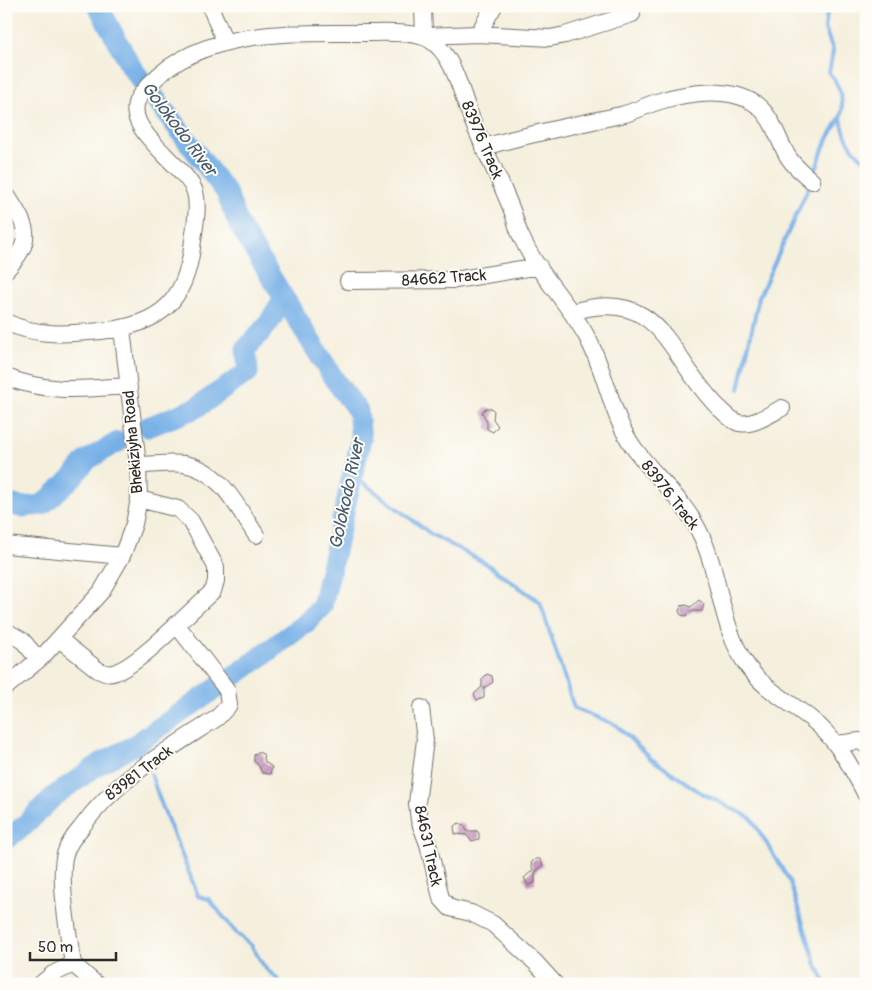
<svg xmlns="http://www.w3.org/2000/svg" width="872" height="990" font-family="Pangolin,sans-serif">
<style>
.lines{fill:none;stroke-linecap:round;stroke-linejoin:round}
.stream{stroke:#77b0e7;stroke-width:4}
.river{stroke:#77b0e7;stroke-width:21}
.building{fill:url(#building-hatch)}
.minor-casing{stroke:#727069;stroke-width:18}
.minor{stroke:#fff;stroke-width:16}
.labels{text-anchor:middle;dominant-baseline:central;stroke-width:4;stroke-linejoin:round;paint-order:stroke}
.street-label{font-size:16px;fill:#2b2b2b;stroke:#fdfcf7}
.water-label{font-size:18px;font-style:italic;fill:#465a6d;stroke:#fdfcf7}
</style>
<defs>
<pattern id="building-hatch" width="6" height="6" patternUnits="userSpaceOnUse" patternTransform="scale(1.25)"><rect width="6" height="6" fill="#cc9ac3"/><path d="M-1 1l2-2M0 6l6-6M5 7l2-2" fill="none" stroke="#a67e9f"/></pattern>
</defs>
<rect width="100%" height="100%" fill="#fdfcf7"/>
<filter id="ink" filterUnits="userSpaceOnUse"><feTurbulence type="fractalNoise" baseFrequency=".02" numOctaves="2"/><feDisplacementMap in="SourceGraphic" scale="10" xChannelSelector="R" yChannelSelector="G"/><feConvolveMatrix kernelMatrix="1 2 1 2 8 2 1 2 1" color-interpolation-filters="sRGB"/></filter>
<filter id="wash" filterUnits="userSpaceOnUse"><feTurbulence type="fractalNoise" baseFrequency=".0096" numOctaves="4" result="noise"/><feDisplacementMap in="SourceGraphic" scale="20" xChannelSelector="R" yChannelSelector="G"/><feGaussianBlur stdDeviation="1.12" result="paint"/><feColorMatrix in="noise" values="0 0 0 0 0 0 0 0 0 0 0 0 0 0 0 0 0 1.4 0 .05"/><feComposite in="paint" operator="in"/></filter>
<g filter="url(#wash)">
<rect width="100%" height="100%" fill="#f5efdd"/>
<g class="lines">
<path class="stream" d="M828,6L825,28L833,51L829,73C838,83 842,92 842,105C843,109 841,113 841,117C843,135 852,151 866,161
M814,175L824,146L841,116
M739,389L759,297L810,184
M353,475L431,534L485,563L540,602L574,708L616,725L650,758L698,791L751,818L789,880L816,964L826,984
M133,746L143,759
M151,774C164,816 183,855 198,896L209,899L237,934L251,945L265,968L283,984"/>
<path class="river" d="M148,427L196,408L248,372L246,349L268,324L284,298
M6,503L21,507L42,505L72,478L87,460L118,442
M6,839L24,826L54,796L101,763L133,746L251,664L307,622L322,606L361,439L358,411L334,379L239,225L226,192L132,68L98,6"/>
</g>
<g id="blocks">
<path class="building" d="M486,408H491L494,411L493,419L498,426L493,432L487,429V422L482,412Z
M699,600L704,604L702,611H693L686,616L681,615L679,611L681,606L686,605L691,607Z
M487,674L492,676L493,682L484,688V698L477,700L474,694L482,687V679Z
M258,752L263,754L265,762L272,767L270,774L262,773L259,766L254,761V755Z
M459,823L464,825L467,831H477L479,833V839L472,841L466,835L455,834L454,826Z
M535,859H540L543,866L535,872V883L528,885L524,878L533,870L531,863Z"/>
</g>
</g>
<g filter="url(#ink)">
<use href="#blocks" fill-opacity="0" stroke="#727069" stroke-width="1"/>
<g class="lines">
<defs>
<path id="minor" d="M210,6L225,42
M423,6L424,36L478,34L550,38L565,35L632,14
M478,34L494,6
M483,147C529,134 575,125 621,115C634,112 647,105 660,101C689,92 731,86 757,105C773,118 776,135 786,153C791,164 803,173 812,181
M6,194C27,227 36,238 6,270
M348,281L455,280L539,266
M572,312C663,285 668,358 718,407C724,412 731,421 739,423C753,426 770,414 782,408
M6,322C36,337 69,334 101,331C161,325 187,301 193,240C195,225 199,207 195,192C186,164 115,127 141,94C193,27 290,33 366,33C383,33 416,31 430,40C454,55 461,93 471,117C484,150 501,181 513,213C516,221 517,229 521,236C537,273 568,302 587,337C607,374 611,416 634,448C655,477 683,499 699,531C721,574 719,626 748,667C764,689 788,701 810,718C836,738 851,766 866,795
M6,377C50,394 83,389 128,386
M138,465C153,465 170,462 184,464C221,470 237,507 256,535
M6,545L122,556
M6,631L23,641L38,659
M59,639L98,670C104,673 109,675 116,672C139,665 192,609 213,591L216,581V567L191,521L178,509L139,499
M6,687L43,656L101,592L122,556L134,524L139,499L138,465L122,329
M421,708L425,740L417,803L419,820L428,844L441,898L450,908L471,913L493,924L536,963L555,984
M837,744L860,741L866,745
M41,984L53,974L73,964
M96,984L73,964C69,938 58,877 65,854C68,844 74,836 81,828C116,779 168,750 217,718L229,705L227,690L176,624"/>
</defs>
<use href="#minor" class="minor-casing"/>
<use href="#minor" class="minor"/>
</g>
</g>
<g class="labels">
<g class="street-label">
<text transform="translate(482 140) rotate(67)">83976 Track</text>
<text transform="translate(444 278) rotate(-4)">84662 Track</text>
<text transform="translate(133 442) rotate(-95)">Bhekiziyha Road</text>
<text transform="translate(670 495) rotate(52)">83976 Track</text>
<text transform="translate(139 773) rotate(-37)">83981 Track</text>
<text transform="translate(428 846) rotate(78)">84631 Track</text>
</g>
<g class="water-label">
<text transform="translate(179 129) rotate(53)">Golokodo River</text>
<text transform="translate(347 494) rotate(-78)">Golokodo River</text>
</g>
</g>
<rect width="872" height="990" fill="none" stroke="#fdfcf7" stroke-width="25"/>
<path d="M30 952v8h86v-8" fill="none" stroke="#2b2b2b" stroke-width="2.5"/>
<text x="38" y="952" font-size="15" fill="#2b2b2b" stroke="#fdfcf7" stroke-width="4" paint-order="stroke">50 m</text>
</svg>
